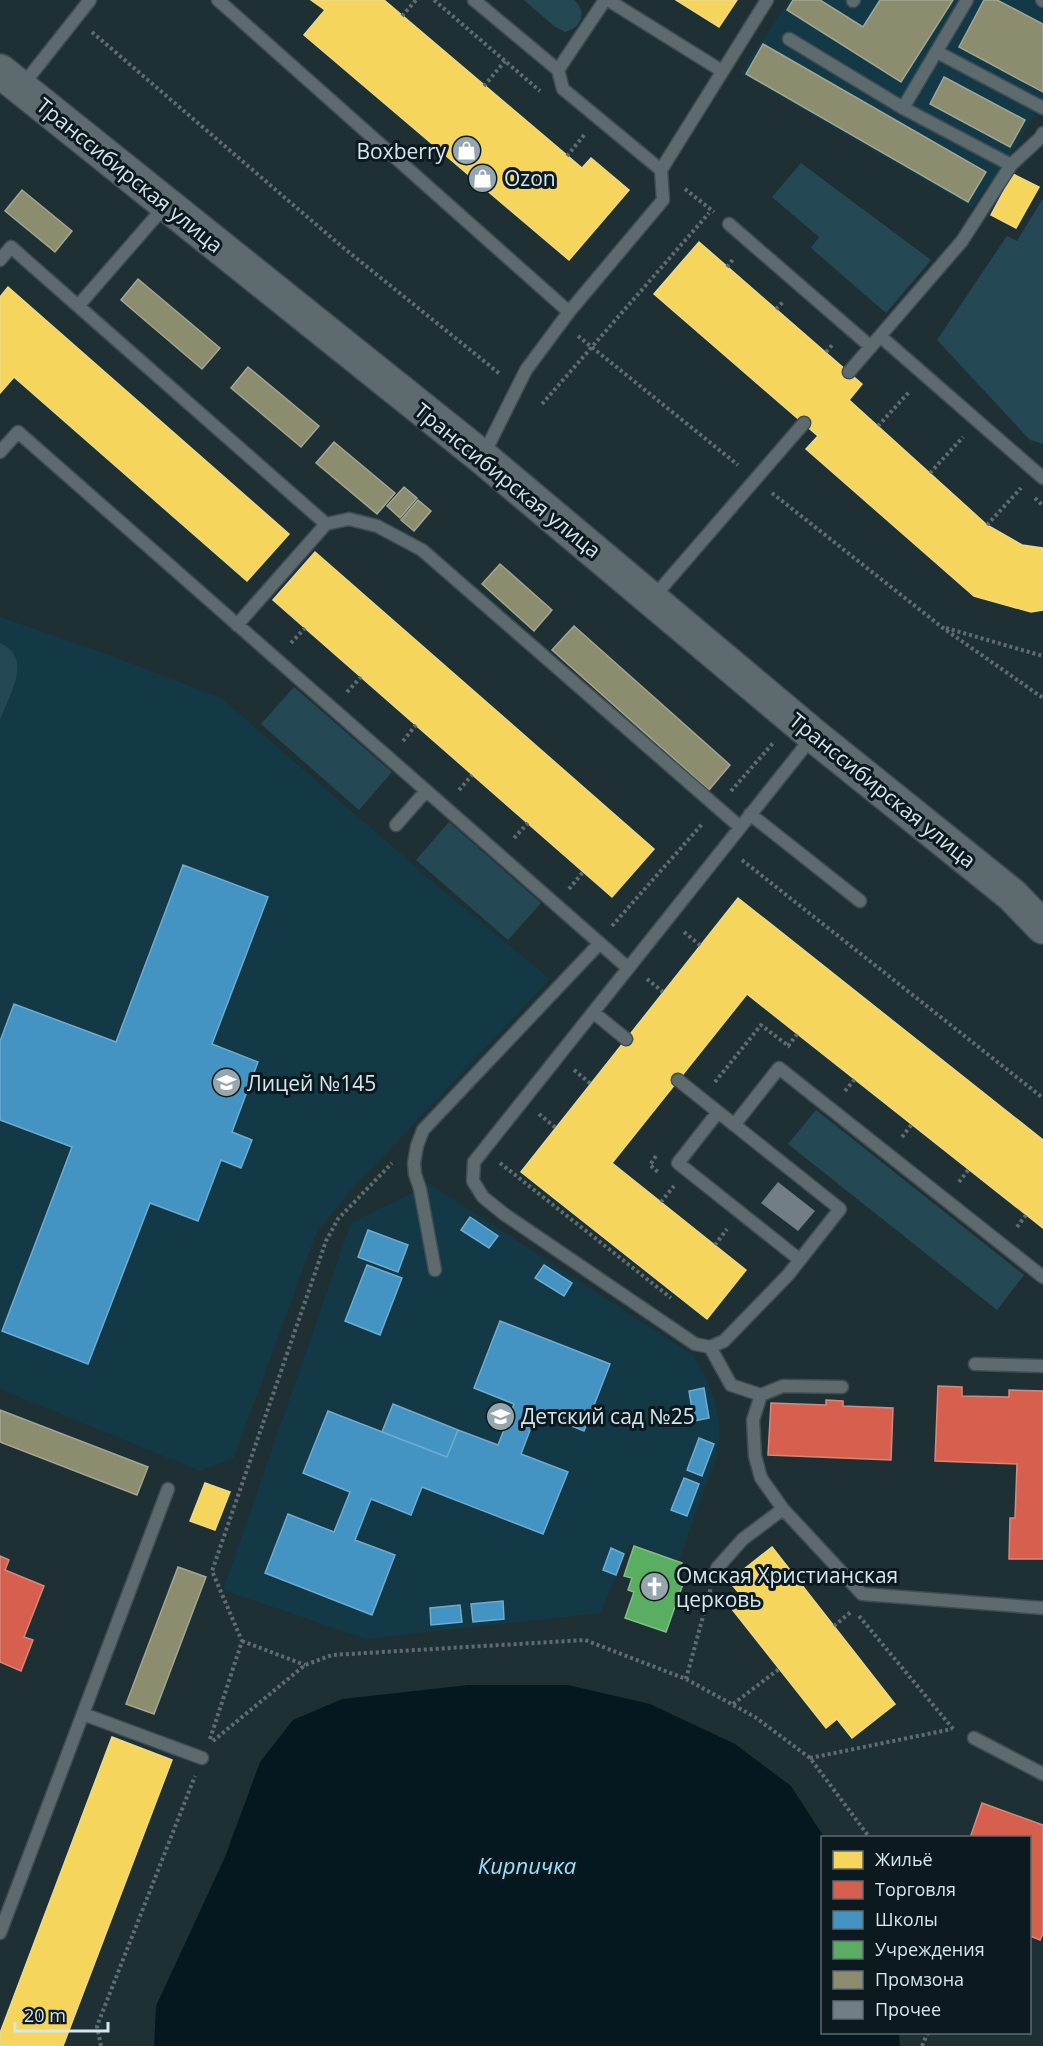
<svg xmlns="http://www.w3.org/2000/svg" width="1043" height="2046" font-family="'Open Sans',sans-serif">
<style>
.built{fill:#123945}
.green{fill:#254855}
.water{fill:#06181f}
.homes{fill:#f6d55c;stroke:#ecda88;stroke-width:1.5}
.shops{fill:#d6604d;stroke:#d6887d;stroke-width:1.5}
.schools{fill:#4393c3;stroke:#6facd0;stroke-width:1.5}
.public{fill:#5aae61;stroke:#7fbf8b;stroke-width:1.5}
.industry{fill:#8c8c6e;stroke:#a2a794;stroke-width:1.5}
.building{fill:#717f84}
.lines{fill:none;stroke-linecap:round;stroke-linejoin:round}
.lane-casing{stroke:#3f4c52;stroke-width:15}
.secondary-casing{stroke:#3f4c52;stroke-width:36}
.path{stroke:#606c70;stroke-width:4;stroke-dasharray:3 3;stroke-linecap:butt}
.lane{stroke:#5d6a6e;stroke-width:12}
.secondary{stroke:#5d6a6e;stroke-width:33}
.labels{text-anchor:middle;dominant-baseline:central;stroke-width:6;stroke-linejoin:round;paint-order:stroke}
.poi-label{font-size:21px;fill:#d5e6ed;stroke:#0c191e;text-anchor:start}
.street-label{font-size:21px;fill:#d5e6ed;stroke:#0c191e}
.water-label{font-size:22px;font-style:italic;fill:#98e0fc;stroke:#0c191e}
</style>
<rect width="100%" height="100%" fill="#1f3035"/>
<path class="built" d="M790,0H1043V100L1014,150L972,208L740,73Z
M0,617L104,653L221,698L440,888L550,979L354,1187L317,1231L234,1458L200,1471L0,1389Z
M430,1184L693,1355L704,1374L715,1402L720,1430L717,1455L679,1560L630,1543L600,1613L366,1639L223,1590L351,1223Z"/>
<path class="green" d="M524,0H574C588,12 581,28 565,32L554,26Z
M801,163L931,260L886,313L811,248L819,237L772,197Z
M1042,200H1043V444L1030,440L937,340L1007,236L1017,241Z
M0,643C34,657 9,696 0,720Z
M294,687L392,772L359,810L261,724Z
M449,822L541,903L508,940L416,860Z
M816,1110L1024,1275L997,1310L788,1144Z"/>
<path class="water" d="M468,1685H568L650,1704L735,1744L791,1786L824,1837L822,2032L899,2033L900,2046H154L156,2006L225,1857L260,1762L293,1720L342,1699Z"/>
<path class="homes" d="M311,0H384L582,168L591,158L629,190L569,260L304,35L325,10Z
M676,0H737L719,27Z
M1013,174L1039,187L1016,228L991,215Z
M699,242L862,384L849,400L987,525L1022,545L1043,548V610L1031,612L974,596L806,449L818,436L654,294Z
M8,287L289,534L247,581L14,377L0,393V297Z
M315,552L654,849L612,897L273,600Z
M738,898L1043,1140V1228L747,994L612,1163L746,1270L707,1319L521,1172Z
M205,1483L230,1492L215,1530L190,1521Z
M772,1547L895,1704L852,1738L837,1719L826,1728L732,1609L744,1599L729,1581Z
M112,1737L172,1760L63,2046H0V2033Z"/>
<path class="shops" d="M938,1386L962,1387V1396L1009,1397V1390L1043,1391V1559H1009L1010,1518H1015L1017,1464L935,1461Z
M826,1400L843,1401V1406L893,1408L891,1460L768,1455L771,1403L826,1405Z
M0,1556L9,1560L5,1570L44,1586L24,1637L33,1640L21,1671L0,1662Z
M982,1803L1043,1825V1933L1040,1940L1030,1936V1838H970Z"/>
<path class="schools" d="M183,865L268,897L212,1044L258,1062L232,1132L252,1140L241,1168L221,1160L198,1221L150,1203L88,1364L2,1331L72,1147L0,1120V1041L14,1004L116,1042Z
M470,1217L498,1236L489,1248L461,1230Z
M368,1230L408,1245L398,1272L358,1257Z
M367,1265L402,1278L380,1335L345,1321Z
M544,1265L572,1283L564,1296L535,1278Z
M500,1321L610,1364L584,1431L537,1412L521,1454L568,1472L543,1534L422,1487L411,1515L371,1499L355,1540L395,1555L372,1615L265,1573L288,1514L334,1532L350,1492L303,1473L328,1411L447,1457L458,1430L498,1445L514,1404L474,1388Z
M704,1388L709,1418L694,1421L689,1391Z
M393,1404L458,1430L447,1457L382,1432Z
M699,1438L714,1444L702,1476L687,1470Z
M684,1478L699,1484L687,1516L671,1510Z
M611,1548L624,1554L616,1575L603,1570Z
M503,1601L504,1619L473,1622L471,1604Z
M460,1605L462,1622L431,1625L430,1608Z"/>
<path class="public" d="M634,1546L682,1563L675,1581L683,1584L666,1632L625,1618L634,1592L628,1590L632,1578L624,1576Z"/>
<path class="industry" d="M793,0H820L863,27L880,0H953L901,82L787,10Z
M984,0H997L1043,24V92L959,47Z
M763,44L986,172L968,202L746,74Z
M944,77L1025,120L1010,147L930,104Z
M22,190L72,231L55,252L5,211Z
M138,279L220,348L202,369L121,300Z
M248,367L319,426L301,447L231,388Z
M334,442L395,493L377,514L316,463Z
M404,487L417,498L400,518L387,506Z
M418,500L431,511L414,531L401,520Z
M500,564L552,610L534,631L482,584Z
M574,626L730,765L709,790L552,650Z
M0,1410L148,1467L137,1495L0,1442Z
M178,1567L206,1577L154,1714L126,1704Z"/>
<path class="building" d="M778,1182L815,1211L798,1231L761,1203Z"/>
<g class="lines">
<defs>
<path id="lane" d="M218,0L569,312
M474,0L558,70L563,89L661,170
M608,0L722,71
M1042,0L1043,1
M853,1L854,0
M789,39L903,108L1011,165
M937,52L1043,108
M558,70L605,0
M22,86L90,0
M903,108L967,0
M729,224L871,347
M0,260L11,247L78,306L165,206
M78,306L326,524L237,625
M880,336L1043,478
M849,372L962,241L1011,165L1040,138L1043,133
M0,452L18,432L628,968
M483,456L526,370L569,312L663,200L661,170L767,0
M326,524L349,519L377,526L422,550L740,827
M652,599L804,423
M750,814L860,901
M396,825L426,791
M593,1012L626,1039
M678,1080L840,1209L788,1275L724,1341L710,1347L695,1344L504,1214L483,1197L473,1181L474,1162L813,736
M718,1112L678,1163L800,1260
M734,1125L779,1068L1043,1277
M435,1270L420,1189L415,1174L414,1163L417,1146L423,1130L600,943
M710,1347L731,1385L761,1395
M975,1364L1043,1366
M842,1387L783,1386L761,1395L753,1420L755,1456L761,1478L783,1509L862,1594L1043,1608
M717,1568L743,1539L783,1509
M83,1714L202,1758
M974,1738L1043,1774
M0,1933L168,1489"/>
<path id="secondary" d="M0,71L482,457L813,735L1012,895L1043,927"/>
</defs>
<use href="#lane" class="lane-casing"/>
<use href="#secondary" class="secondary-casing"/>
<path class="path" d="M434,0L540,91
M402,16L416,0
M92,32L340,245L500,374
M484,86L505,61
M567,156L585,134
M685,189L714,212
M727,267L734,258
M776,309L784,301
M578,336L738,465
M826,352L833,344
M542,404L709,213
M878,426L910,391
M930,473L963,437
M772,493L943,628L1043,698
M1035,498L1043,506
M987,525L1021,488
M946,628L1043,656
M291,643L305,628
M347,692L361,677
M403,741L416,725
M459,790L472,775
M731,791L774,742
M514,838L528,823
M742,860L1043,1098
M569,889L583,872
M612,926L703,823
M684,932L701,946
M647,979L663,992
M788,1046L798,1033
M574,1070L591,1084
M715,1082L761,1025L790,1047
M845,1091L855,1079
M539,1114L556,1128
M902,1137L912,1124
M656,1156L650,1165L658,1172
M500,1163L671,1298
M959,1182L969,1169
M661,1202L674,1186
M1017,1227L1026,1215
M715,1245L727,1229
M859,1616L954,1730
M834,1626L852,1611
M242,1641L305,1665
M686,1679L711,1587
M733,1704L779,1669
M210,1739L242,1641L212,1571L326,1241L338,1219L392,1163
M213,1741L305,1665L332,1655L585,1640L686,1679L755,1717L810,1758L870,1838
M810,1758L952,1729
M101,2046L97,2026L195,1776
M922,2046L928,2032"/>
<use href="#lane" class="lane"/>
<use href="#secondary" class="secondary"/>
</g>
<defs>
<symbol id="shop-disc" viewBox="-11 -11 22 22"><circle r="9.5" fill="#95a6ad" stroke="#0c191e"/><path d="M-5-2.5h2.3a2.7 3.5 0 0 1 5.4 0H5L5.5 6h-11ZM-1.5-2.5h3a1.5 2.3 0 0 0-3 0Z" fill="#fff"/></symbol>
<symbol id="school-disc" viewBox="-11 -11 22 22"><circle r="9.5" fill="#95a6ad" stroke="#0c191e"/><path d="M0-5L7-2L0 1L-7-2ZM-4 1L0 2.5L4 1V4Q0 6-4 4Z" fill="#fff"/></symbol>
<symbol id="church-disc" viewBox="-11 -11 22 22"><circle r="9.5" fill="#95a6ad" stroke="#0c191e"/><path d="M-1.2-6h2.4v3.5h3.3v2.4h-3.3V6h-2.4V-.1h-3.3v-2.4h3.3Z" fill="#fff"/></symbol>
</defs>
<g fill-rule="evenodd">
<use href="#shop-disc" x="450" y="134" width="33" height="33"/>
<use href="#shop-disc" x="466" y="162" width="33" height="33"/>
<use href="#school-disc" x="210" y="1066" width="33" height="33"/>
<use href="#school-disc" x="484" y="1400" width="33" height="33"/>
<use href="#church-disc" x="638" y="1570" width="33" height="33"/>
</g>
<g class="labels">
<g class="poi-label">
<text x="446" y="151" text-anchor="end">Boxberry</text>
<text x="504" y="178">Ozon</text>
<text x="247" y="1083">Лицей №145</text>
<text x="521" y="1416">Детский сад №25</text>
<text x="676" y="1575">Омская Христианская<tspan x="676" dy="24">церковь</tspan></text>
</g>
<g class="street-label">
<text transform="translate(130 175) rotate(39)">Транссибирская улица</text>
<text transform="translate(508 480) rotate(39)">Транссибирская улица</text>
<text transform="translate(883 790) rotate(39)">Транссибирская улица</text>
</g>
<g class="water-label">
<text x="527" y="1865">Кирпичка</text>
</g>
</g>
<rect x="821" y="1836" width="210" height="198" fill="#0c191e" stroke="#5c6b71" stroke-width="1.5"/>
<rect x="833" y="1851" width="30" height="18" fill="#f6d55c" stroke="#5c6b71" stroke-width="1.5"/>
<text x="875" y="1866" font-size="18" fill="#d5e6ed">Жильё</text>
<rect x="833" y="1881" width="30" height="18" fill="#d6604d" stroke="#5c6b71" stroke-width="1.5"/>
<text x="875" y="1896" font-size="18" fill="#d5e6ed">Торговля</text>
<rect x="833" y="1911" width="30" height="18" fill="#4393c3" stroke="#5c6b71" stroke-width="1.5"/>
<text x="875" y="1926" font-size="18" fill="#d5e6ed">Школы</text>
<rect x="833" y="1941" width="30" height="18" fill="#5aae61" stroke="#5c6b71" stroke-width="1.5"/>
<text x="875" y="1956" font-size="18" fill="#d5e6ed">Учреждения</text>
<rect x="833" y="1971" width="30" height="18" fill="#8c8c6e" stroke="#5c6b71" stroke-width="1.5"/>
<text x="875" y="1986" font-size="18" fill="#d5e6ed">Промзона</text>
<rect x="833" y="2001" width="30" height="18" fill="#717f84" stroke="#5c6b71" stroke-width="1.5"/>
<text x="875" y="2016" font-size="18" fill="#d5e6ed">Прочее</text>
<path d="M15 2022v9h93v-9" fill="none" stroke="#d5e6ed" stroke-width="3"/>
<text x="24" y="2022" font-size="18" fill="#d5e6ed" stroke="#0c191e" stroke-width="4.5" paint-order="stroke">20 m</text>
</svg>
